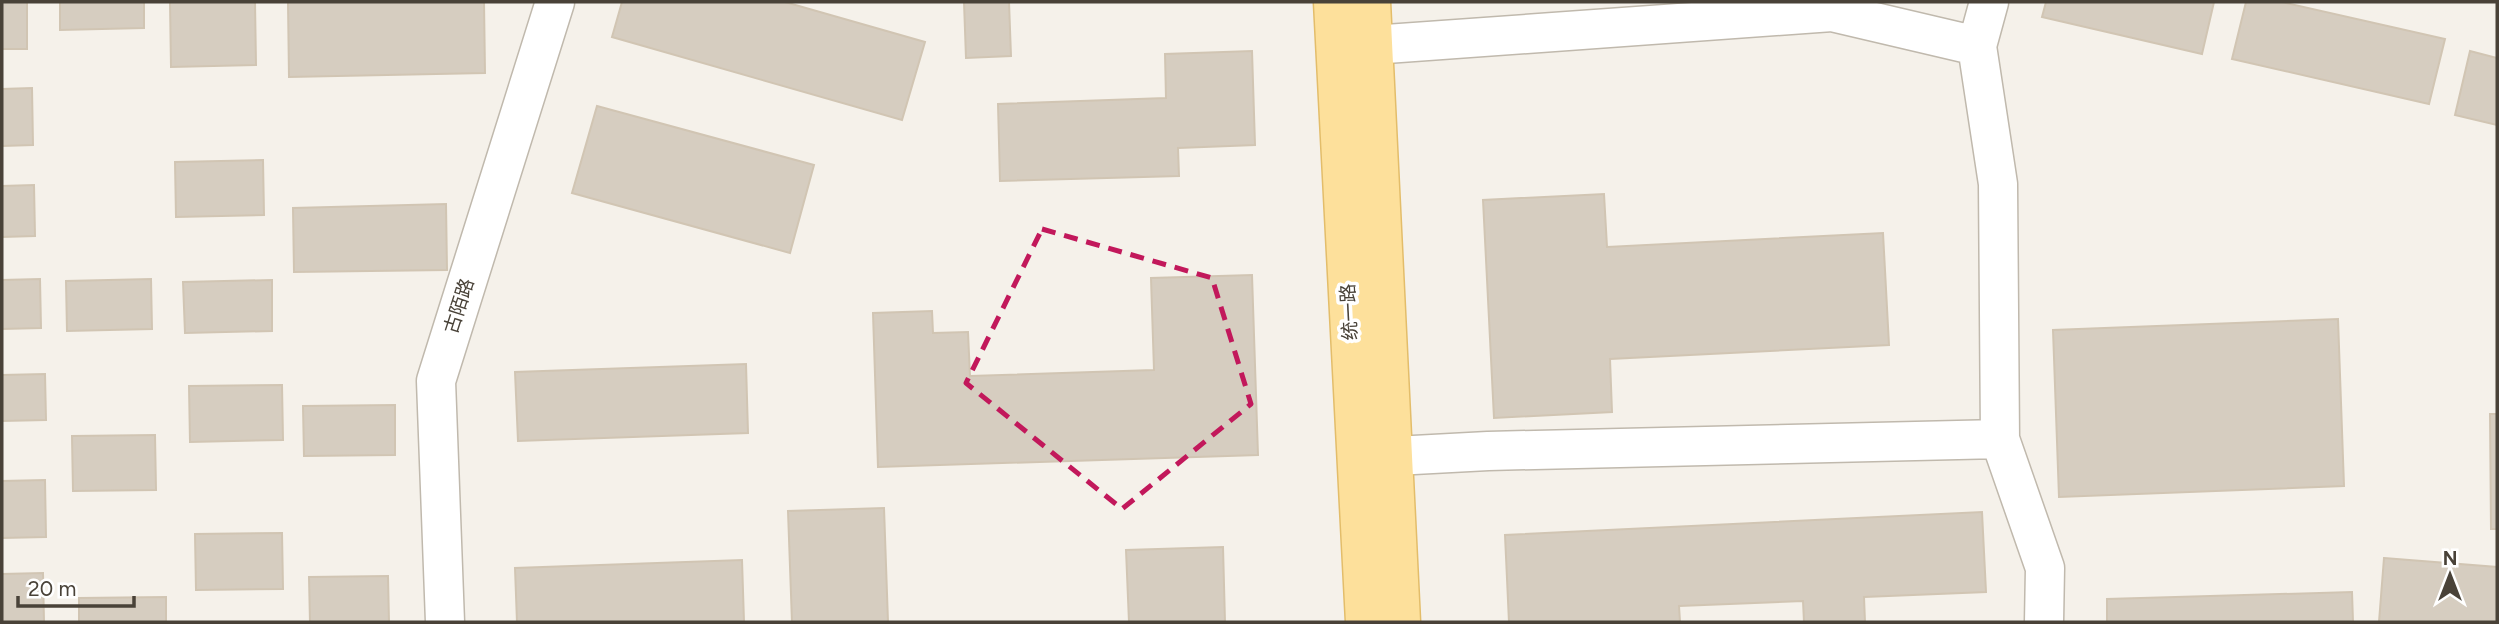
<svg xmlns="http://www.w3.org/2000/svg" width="2499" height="624" font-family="Figtree,'Noto Sans SC',sans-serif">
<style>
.building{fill:#d6cdc0;stroke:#d1c5b3;stroke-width:2}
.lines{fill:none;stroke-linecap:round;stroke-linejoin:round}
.minor-casing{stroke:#c0b9ad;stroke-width:41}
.major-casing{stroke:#e3bd6a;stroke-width:41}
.minor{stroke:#fff;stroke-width:38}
.major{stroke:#fde09b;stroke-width:38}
.marked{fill:none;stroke:#c2185b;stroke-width:5;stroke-dasharray:14 9;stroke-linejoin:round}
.labels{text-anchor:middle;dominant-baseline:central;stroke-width:7;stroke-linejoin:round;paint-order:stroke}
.street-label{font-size:19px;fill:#494238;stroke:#fff}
</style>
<rect width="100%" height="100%" fill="#f5f1ea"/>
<path class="building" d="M2,2H27V49H2Z
M60,2H144V28L60,30Z
M170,2H255L256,65L171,67Z
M288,2H484L485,73L289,77Z
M622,2H785L925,42L902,120L612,37Z
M964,2H1009L1011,56L966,58Z
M2046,2H2214L2202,54L2042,17Z
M2246,2H2282L2445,39L2429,104L2232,59Z
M1252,51L1255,145L1178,148L1179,176L1000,181L998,104L1166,98L1165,54Z
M2470,51L2497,58V125L2455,115Z
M32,88L33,145L2,146V89Z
M597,106L814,165L790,253L572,193Z
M263,160L264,215L176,217L175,162Z
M34,185L35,236L2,237V186Z
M1604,194L1607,247L1883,233L1889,345L1610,359L1612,412L1494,418L1483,200Z
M446,204L447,270L294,272L293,208Z
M1252,275L1258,455L878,467L873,313L932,311L933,333L968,332L970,376L1154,370L1151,278Z
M40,279L41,328L2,329V280Z
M151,279L152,329L67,331L66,281Z
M272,280V331L185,333L183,282Z
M2338,319L2344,486L2059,497L2053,330Z
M746,364L748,433L518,441L515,372Z
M45,374L46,420L2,421V375Z
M282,385L283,440L190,442L189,386Z
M395,405V455L304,456L303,406Z
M2490,414H2497V529H2491Z
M155,435L156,490L73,491L72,436Z
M45,480L46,537L2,538V481Z
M884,508L888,622H792L788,511Z
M1982,512L1986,592L1864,597L1865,622H1804L1803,601L1679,606L1680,622H1509L1505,535Z
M282,533L283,589L196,590L195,534Z
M1223,547L1225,622H1129L1126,550Z
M2384,558L2497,567V622H2379Z
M742,560L744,622H517L515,568Z
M43,573L44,622H2V574Z
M388,576L389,622H310L309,577Z
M2352,592L2353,622H2107V599Z
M166,597V622H79V598Z"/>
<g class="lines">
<defs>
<path id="minor" d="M1989,2L1977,46L1998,184L2000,439L2045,568L2044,622
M1372,45L1832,12L1977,46
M1395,456L1488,451L2000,439
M445,622L436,381L555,2"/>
<path id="major" d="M1333,2L1365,622
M1371,2L1401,622"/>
</defs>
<use href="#minor" class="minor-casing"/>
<use href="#major" class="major-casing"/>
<use href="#minor" class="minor"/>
<use href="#major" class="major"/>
</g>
<path class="marked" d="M1042,229L1212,278L1251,404L1122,509L966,383Z"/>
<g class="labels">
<g class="street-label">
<text transform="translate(459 306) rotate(-72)">古陌路</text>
<text transform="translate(1349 312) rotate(-93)">统一路</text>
</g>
</g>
<rect width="2499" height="624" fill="none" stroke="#494238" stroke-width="7"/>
<g transform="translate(2450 575)" stroke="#ffffff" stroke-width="5" paint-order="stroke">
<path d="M0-5L12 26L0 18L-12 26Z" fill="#494238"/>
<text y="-10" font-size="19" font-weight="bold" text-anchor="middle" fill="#494238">N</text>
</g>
<path d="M18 596v10h116v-10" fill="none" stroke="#494238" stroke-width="3.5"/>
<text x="28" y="596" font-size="21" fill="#494238" stroke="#ffffff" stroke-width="5" paint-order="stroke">20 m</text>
</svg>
